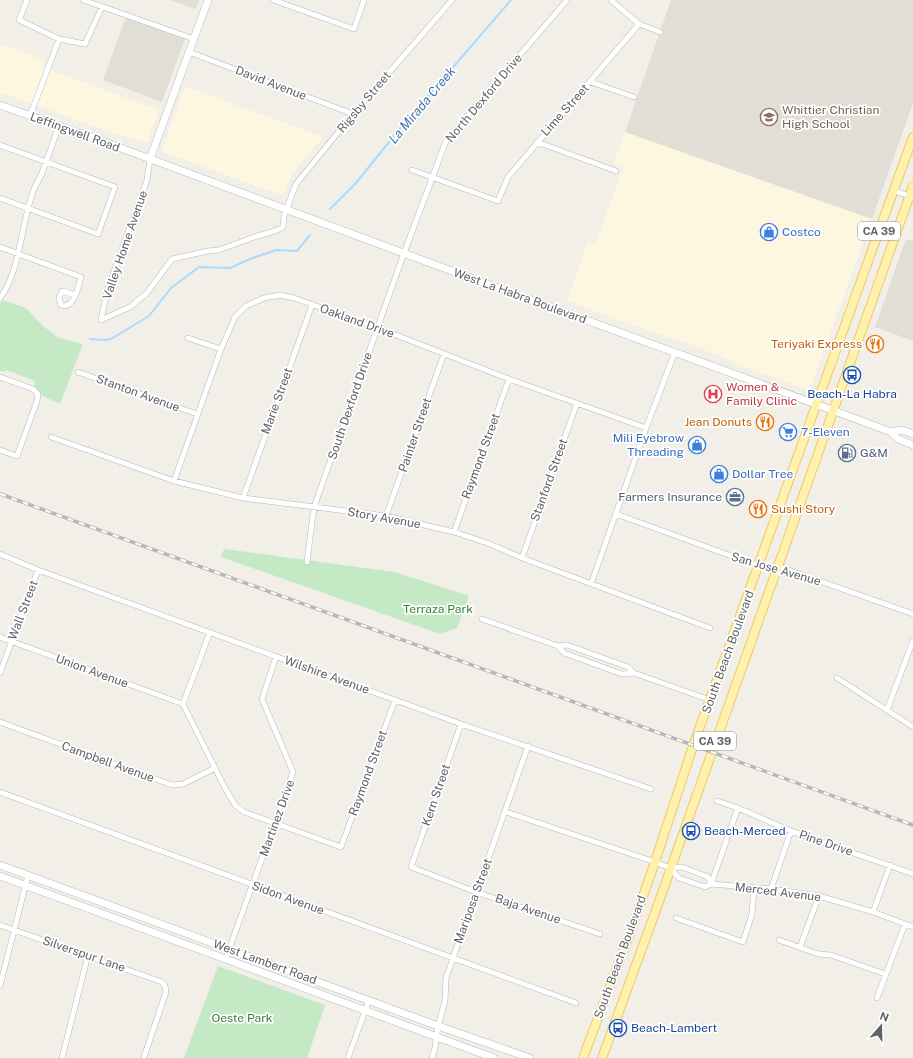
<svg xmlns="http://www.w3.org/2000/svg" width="913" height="1058" font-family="'Public Sans',sans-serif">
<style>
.commercial{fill:#fef7e0}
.education{fill:#e1ded6}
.green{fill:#c5e8c5}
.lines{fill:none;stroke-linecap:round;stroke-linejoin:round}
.stream{stroke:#aadaff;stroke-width:2}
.minor-casing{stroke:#b5b8bc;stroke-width:6}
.tertiary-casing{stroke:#b5b8bc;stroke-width:8}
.secondary-casing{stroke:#b6babf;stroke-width:8}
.primary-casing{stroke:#f2c960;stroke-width:10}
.minor{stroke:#fff;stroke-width:5}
.tertiary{stroke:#fff;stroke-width:7}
.secondary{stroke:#fff;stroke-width:7}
.primary{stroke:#fff2af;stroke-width:8}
.rail-casing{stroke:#b6b7b8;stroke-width:3.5}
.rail{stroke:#fff;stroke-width:2;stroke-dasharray:6;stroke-linecap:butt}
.labels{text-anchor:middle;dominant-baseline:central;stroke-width:3.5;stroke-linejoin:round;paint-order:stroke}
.shield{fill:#fff;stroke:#8f9295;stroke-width:1}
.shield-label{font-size:11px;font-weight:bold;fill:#5f6368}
.street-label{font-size:12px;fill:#5f6368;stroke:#fff}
.education-label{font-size:12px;fill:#785e54;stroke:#fff;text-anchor:start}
.shop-label{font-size:12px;fill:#366cbe;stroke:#fff;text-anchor:start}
.food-label{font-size:12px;fill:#c56008;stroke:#fff;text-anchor:end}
.health-label{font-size:12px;fill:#be3a42;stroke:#fff;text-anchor:start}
.transit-label{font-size:12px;fill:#164399;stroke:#fff;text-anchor:start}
.service-label{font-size:12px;fill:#4e5e75;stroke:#fff;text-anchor:start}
.park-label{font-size:12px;fill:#348238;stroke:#fff}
.water-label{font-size:13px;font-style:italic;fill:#4174aa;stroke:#fff}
</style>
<rect width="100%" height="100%" fill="#f1efe8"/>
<path class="commercial" d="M0,44L45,60L42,67L159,110L147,143L105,130L0,92Z
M185,86L323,137L293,172L284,193L281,195L166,153L162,149Z
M625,132L872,219L811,385L809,387L803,388L737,364L725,358L692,345L664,336L567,301L588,242L595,244L624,166L614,163Z"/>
<path class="education" d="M170,0H199L196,9Z
M671,0H913V103L872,219L625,132Z
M126,17L185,39L162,102L103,80Z
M906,239L913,241V341L875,327Z"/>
<path class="green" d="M3,300L26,308L43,326L59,338L83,344L60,404L41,395L34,386L35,381L6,370L4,372L0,371V304Z
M224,549L395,572L469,596L457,628L440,634L221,557Z
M218,966L325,1005L307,1058H184Z"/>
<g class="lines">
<path class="stream" d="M330,209L356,183L397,132L511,0
M90,339L103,340L111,339L149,316L171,288L199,267L230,268L250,259L276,250L297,251L310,235"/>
<defs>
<path id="minor" d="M27,0L19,20L59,39L85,44L102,7
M83,0L194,39
M273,0L354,29L364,0
M611,0L639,24L660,32
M189,52L353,114
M591,82L634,97
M30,116L59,39
M537,142L616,171
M0,145L115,187L98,234L0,198
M150,159L147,180L107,291L101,320L130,307L147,293L172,259L208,251L219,250L257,236L272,232L282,228L283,226L284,216L296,184L353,114L452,0
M412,170L498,201L508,177L639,24
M893,190L912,197
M0,247L81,277C78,287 74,310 61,305L59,298L62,291L75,295
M0,298C20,272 21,226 32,195C34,187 39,180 42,173C48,157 53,142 59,126
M188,338L221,349
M78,372L197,414
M0,377L33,389L38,394L37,401L17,456L0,450
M51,437L174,481L243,498L386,516L454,532L490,544L522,558L710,628
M174,481L221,349L235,317L246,306L264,298L280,295L294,298L378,328L509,379L646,428
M243,498L312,305
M616,514L759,566H777L913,614
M386,516L444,354
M454,532L509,379
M0,554L38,570L461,724L651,789
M522,558L577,403
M307,562L314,507L404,253L446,141L567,0
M591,584L646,428L675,352
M482,619L558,646L567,645L628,667L634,673
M0,637L183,704
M558,646L564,653L622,674L634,673L710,700
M0,673L38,570
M837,678L913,727
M183,704L225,788L235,805L244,812L341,847L395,700
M183,704L210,632
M887,710L913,641
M0,722L172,785L183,784L215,768
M461,724L411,867L476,892L600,934
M0,792L576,1003
M717,801L738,808L791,831L913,874
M506,812L655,862L670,868L679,878L705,887L711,884L771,889L819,896L873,912L913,927
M670,868L682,867L708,877L711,884
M711,884L738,808
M771,889L791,831
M873,912L890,865
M676,918L743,942L752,914L754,888
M0,925L162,982L165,986L166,992L144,1057
M779,940L818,954L831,955L885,974
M800,947L819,896
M226,958L293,772L262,699L276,657
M0,986L28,875
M877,998L905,924
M62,1058L88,955
M348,1058L369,1000
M432,1058L435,1048L438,1026L445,1001L446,978L528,746"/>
<path id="tertiary" d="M150,159L208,0"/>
<path id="secondary" d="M0,105L110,144L433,264L843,414L891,432L898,439L913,445
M891,432L902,430L913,434
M0,865L438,1026L530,1058
M0,876L494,1058"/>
<path id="primary" d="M583,1058L630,933L655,862L693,746L913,137
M602,1058L656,910L913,186"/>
</defs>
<use href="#minor" class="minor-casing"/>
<use href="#tertiary" class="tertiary-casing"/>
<use href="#secondary" class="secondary-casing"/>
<use href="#primary" class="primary-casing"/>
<use href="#minor" class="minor"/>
<use href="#tertiary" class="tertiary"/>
<use href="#secondary" class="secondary"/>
<use href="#primary" class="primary"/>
<defs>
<path id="rail" d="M0,494L913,825"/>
</defs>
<use href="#rail" class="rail-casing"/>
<use href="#rail" class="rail"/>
</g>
<defs>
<symbol id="school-ring" viewBox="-11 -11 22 22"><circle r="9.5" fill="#fff" stroke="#8d6e63" stroke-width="1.5"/><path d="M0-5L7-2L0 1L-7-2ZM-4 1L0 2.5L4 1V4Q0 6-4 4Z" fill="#8d6e63"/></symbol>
<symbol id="shop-ring" viewBox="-11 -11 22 22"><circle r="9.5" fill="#fff" stroke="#3f7fe0" stroke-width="1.5"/><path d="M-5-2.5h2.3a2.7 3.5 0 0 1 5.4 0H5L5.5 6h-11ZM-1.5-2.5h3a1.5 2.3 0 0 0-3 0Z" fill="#3f7fe0"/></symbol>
<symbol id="restaurant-ring" viewBox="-11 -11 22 22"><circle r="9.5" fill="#fff" stroke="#e8710a" stroke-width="1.5"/><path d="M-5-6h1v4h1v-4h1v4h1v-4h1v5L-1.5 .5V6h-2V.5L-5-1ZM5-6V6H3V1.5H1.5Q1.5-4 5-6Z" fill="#e8710a"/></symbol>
<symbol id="bus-ring" viewBox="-11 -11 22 22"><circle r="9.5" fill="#fff" stroke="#1a4fb4" stroke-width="1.5"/><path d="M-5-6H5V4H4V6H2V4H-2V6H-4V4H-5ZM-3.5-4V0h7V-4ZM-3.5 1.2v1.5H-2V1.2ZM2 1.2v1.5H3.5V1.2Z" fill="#1a4fb4"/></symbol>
<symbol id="hospital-ring" viewBox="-11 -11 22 22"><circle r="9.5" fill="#fff" stroke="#e0444e" stroke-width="1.5"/><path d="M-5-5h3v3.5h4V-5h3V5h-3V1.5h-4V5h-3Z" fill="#e0444e"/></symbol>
<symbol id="supermarket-ring" viewBox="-11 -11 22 22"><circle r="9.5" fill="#fff" stroke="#3f7fe0" stroke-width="1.5"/><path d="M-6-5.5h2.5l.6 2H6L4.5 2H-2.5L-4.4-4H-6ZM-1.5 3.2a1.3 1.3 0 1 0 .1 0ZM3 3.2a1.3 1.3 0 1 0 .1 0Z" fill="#3f7fe0"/></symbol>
<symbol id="fuel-ring" viewBox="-11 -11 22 22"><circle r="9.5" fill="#fff" stroke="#5c6f8a" stroke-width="1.5"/><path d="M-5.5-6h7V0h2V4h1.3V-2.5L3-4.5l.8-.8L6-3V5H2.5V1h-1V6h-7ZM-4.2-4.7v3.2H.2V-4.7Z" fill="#5c6f8a"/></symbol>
<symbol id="office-ring" viewBox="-11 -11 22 22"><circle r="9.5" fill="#fff" stroke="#5c6f8a" stroke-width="1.5"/><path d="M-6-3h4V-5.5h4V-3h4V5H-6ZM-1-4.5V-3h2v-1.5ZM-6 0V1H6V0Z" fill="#5c6f8a"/></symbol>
</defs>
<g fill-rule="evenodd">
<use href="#school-ring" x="759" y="107" width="20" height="20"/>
<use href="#shop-ring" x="759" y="222" width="20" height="20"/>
<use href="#restaurant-ring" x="865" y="334" width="20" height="20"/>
<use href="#bus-ring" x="842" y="365" width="20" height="20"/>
<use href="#hospital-ring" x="703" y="384" width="20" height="20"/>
<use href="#restaurant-ring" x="755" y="412" width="20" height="20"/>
<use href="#supermarket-ring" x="778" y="422" width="20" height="20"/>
<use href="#shop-ring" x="687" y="435" width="20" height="20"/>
<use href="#fuel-ring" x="837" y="443" width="20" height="20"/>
<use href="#shop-ring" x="709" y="464" width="20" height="20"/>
<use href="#office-ring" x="725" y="487" width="20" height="20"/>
<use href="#restaurant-ring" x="748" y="499" width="20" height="20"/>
<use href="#bus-ring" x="681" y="821" width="20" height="20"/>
<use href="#bus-ring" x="608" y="1018" width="20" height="20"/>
</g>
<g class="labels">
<g class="shield">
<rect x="858" y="222" width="42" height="18" rx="3"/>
<rect x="694" y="732" width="42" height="18" rx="3"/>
</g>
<g class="shield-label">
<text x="879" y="231">CA 39</text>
<text x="715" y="741">CA 39</text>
</g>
<g class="street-label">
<text transform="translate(271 83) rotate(21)">David Avenue</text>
<text transform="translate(484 98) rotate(-50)">North Dexford Drive</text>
<text transform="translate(364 102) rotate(-50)">Rigsby Street</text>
<text transform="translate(565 110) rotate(-48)">Lime Street</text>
<text transform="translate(75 132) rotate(20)">Leffingwell Road</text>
<text transform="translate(125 245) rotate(-71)">Valley Home Avenue</text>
<text transform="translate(520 296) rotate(20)">West La Habra Boulevard</text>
<text transform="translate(357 321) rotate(20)">Oakland Drive</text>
<text transform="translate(138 393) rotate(20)">Stanton Avenue</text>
<text transform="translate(277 401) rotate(-70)">Marie Street</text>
<text transform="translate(350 406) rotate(-71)">South Dexford Drive</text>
<text transform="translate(415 435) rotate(-71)">Painter Street</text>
<text transform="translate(481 456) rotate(-70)">Raymond Street</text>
<text transform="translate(549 480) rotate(-70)">Stanford Street</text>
<text transform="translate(384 518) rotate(10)">Story Avenue</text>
<text transform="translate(776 569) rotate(16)">San Jose Avenue</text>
<text transform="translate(23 610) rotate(-69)">Wall Street</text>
<text transform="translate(728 652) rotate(-70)">South Beach Boulevard</text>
<text transform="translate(92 671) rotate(20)">Union Avenue</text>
<text transform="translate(327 675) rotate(20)">Wilshire Avenue</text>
<text transform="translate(108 762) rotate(20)">Campbell Avenue</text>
<text transform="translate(368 773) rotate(-70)">Raymond Street</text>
<text transform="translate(436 795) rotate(-71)">Kern Street</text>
<text transform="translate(277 818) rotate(-70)">Martinez Drive</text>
<text transform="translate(826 843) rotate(19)">Pine Drive</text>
<text transform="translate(778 892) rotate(7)">Merced Avenue</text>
<text transform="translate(288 898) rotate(20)">Sidon Avenue</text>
<text transform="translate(473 901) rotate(-70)">Mariposa Street</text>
<text transform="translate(528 909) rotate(19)">Baja Avenue</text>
<text transform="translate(84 954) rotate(19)">Silverspur Lane</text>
<text transform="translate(620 957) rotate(-70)">South Beach Boulevard</text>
<text transform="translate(265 962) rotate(20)">West Lambert Road</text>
</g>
<g class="education-label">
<text x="782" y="110">Whittier Christian<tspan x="782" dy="14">High School</tspan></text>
</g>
<g class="shop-label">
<text x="782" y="232">Costco</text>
<text x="801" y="432">7-Eleven</text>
<text x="684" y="438" text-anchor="end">Mili Eyebrow<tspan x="684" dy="14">Threading</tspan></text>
<text x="732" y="474">Dollar Tree</text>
</g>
<g class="food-label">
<text x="862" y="344">Teriyaki Express</text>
<text x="752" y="422">Jean Donuts</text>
<text x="771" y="509" text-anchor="start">Sushi Story</text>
</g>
<g class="health-label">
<text x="726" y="387">Women &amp;<tspan x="726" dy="14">Family Clinic</tspan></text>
</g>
<g class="transit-label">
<text x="852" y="394" text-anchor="middle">Beach-La Habra</text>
<text x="704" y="831">Beach-Merced</text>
<text x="631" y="1028">Beach-Lambert</text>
</g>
<g class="service-label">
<text x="860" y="453">G&amp;M</text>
<text x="722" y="497" text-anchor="end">Farmers Insurance</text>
</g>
<g class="park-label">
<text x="438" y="609">Terraza Park</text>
<text x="242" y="1018">Oeste Park</text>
</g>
<g class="water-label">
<text transform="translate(422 105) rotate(-50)">La Mirada Creek</text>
</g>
</g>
<g transform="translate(881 1026) rotate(20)" stroke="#ffffff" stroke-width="3" paint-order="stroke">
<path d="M0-3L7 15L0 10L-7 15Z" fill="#5f6368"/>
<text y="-6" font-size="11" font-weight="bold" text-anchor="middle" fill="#5f6368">N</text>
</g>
</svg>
